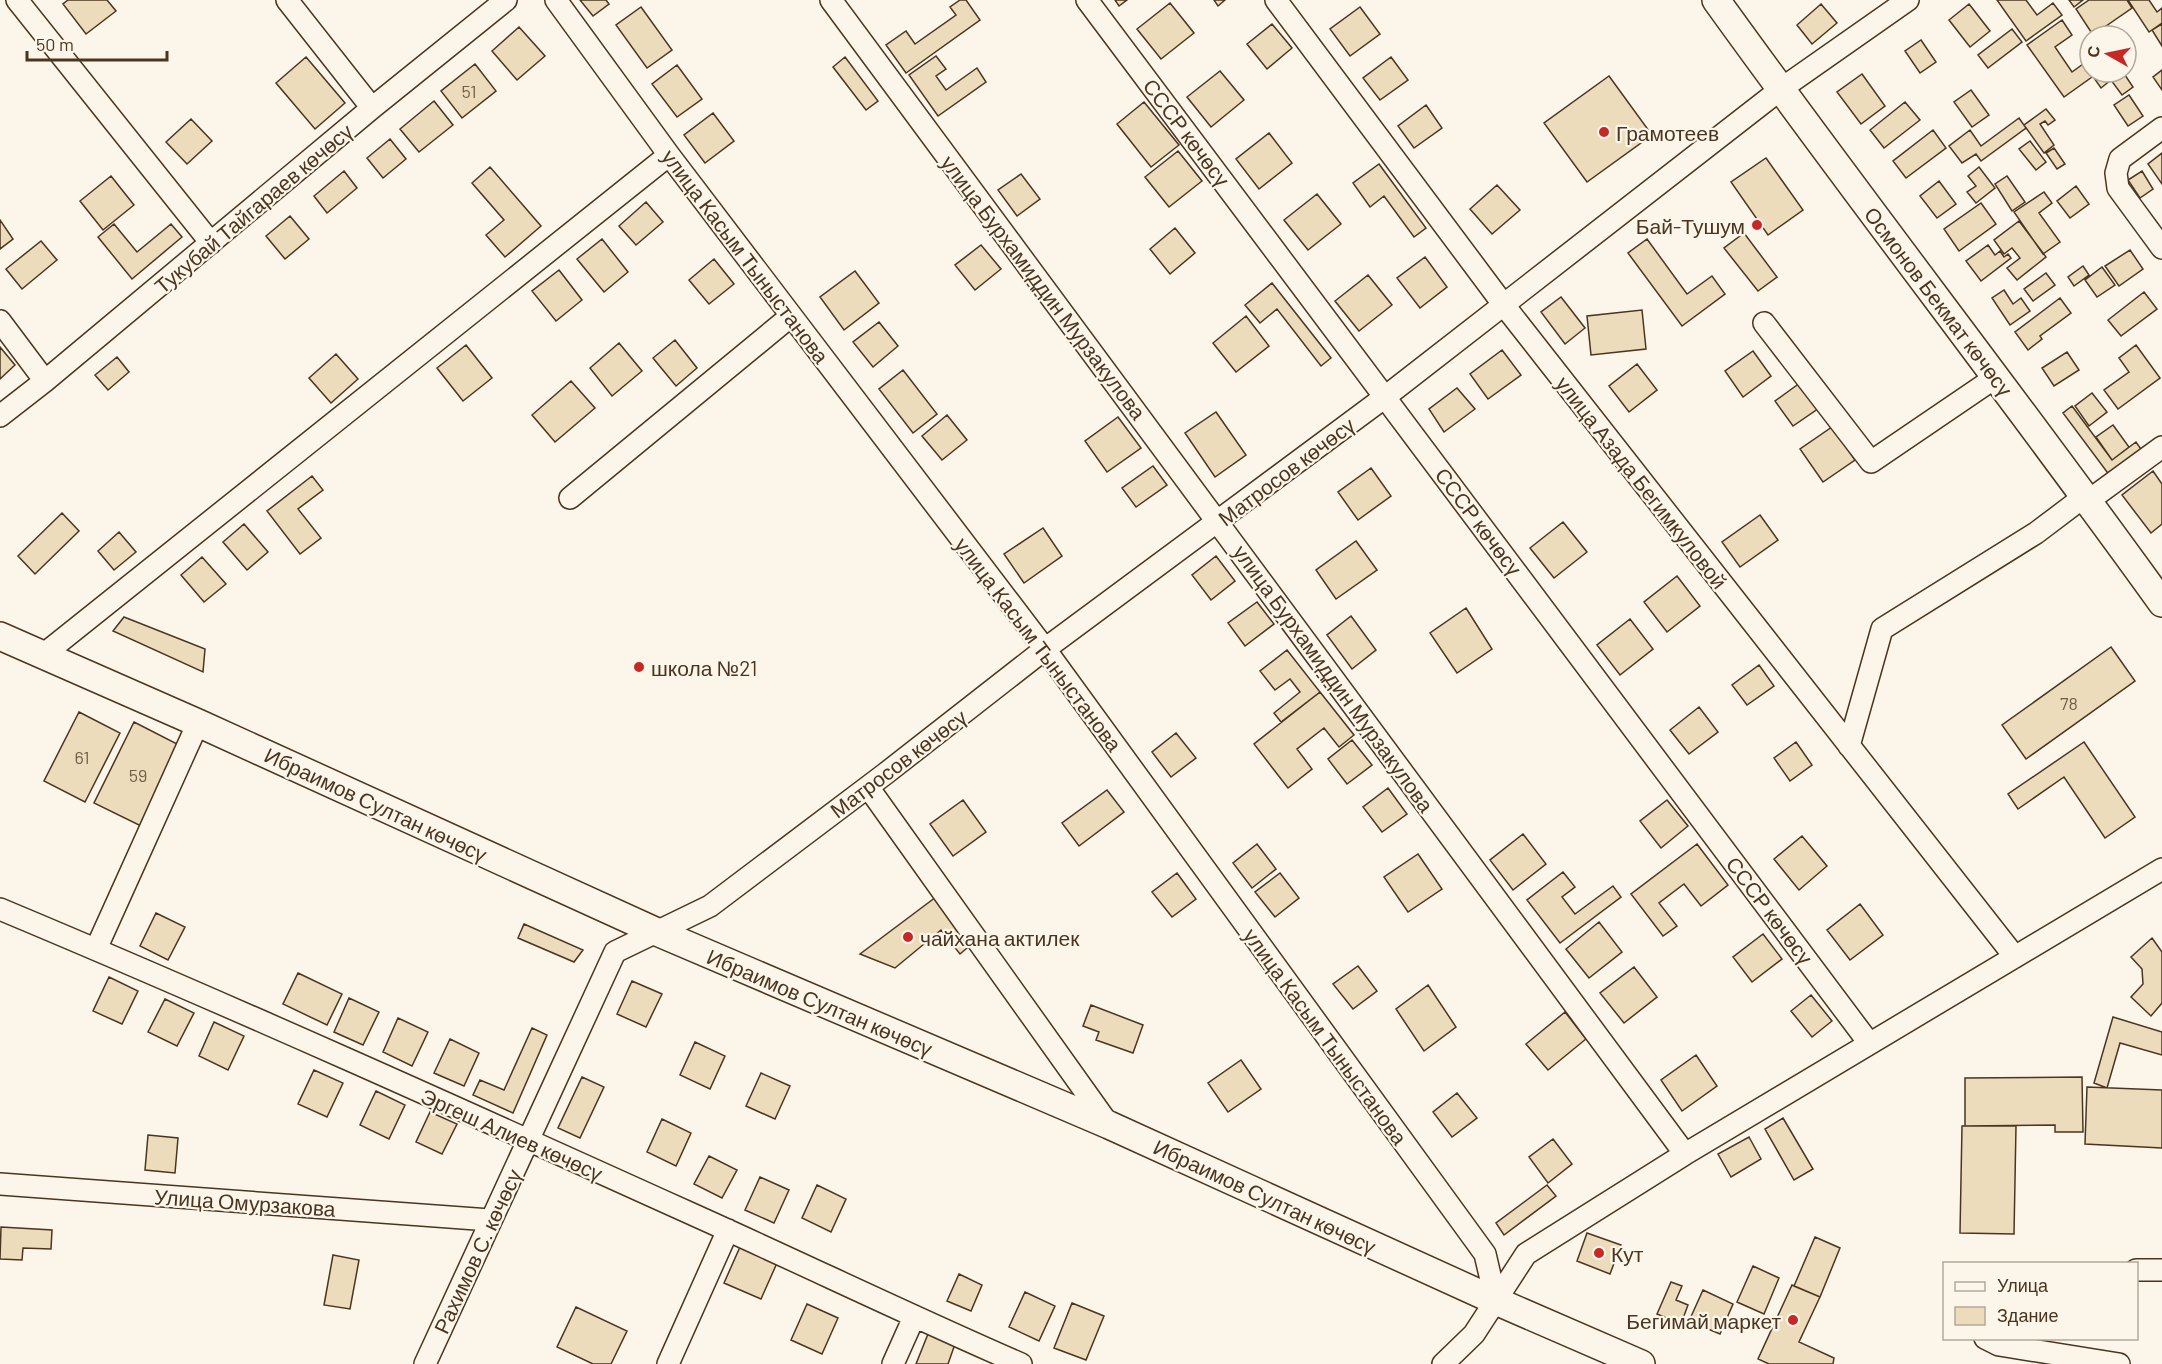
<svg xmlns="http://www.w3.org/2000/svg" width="2162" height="1364" font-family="Barlow,sans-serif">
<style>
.building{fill:#ecdcbc;stroke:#4a3520;stroke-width:1.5}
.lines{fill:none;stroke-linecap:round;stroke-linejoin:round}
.minor-casing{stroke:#4a3520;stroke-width:24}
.major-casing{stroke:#4a3520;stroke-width:30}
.minor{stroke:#fbf6e9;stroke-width:21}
.major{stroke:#fbf6e9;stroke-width:27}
.poi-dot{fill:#c62828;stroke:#fbf6e9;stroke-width:2}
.labels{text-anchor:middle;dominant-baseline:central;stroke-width:4.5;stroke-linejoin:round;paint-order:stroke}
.number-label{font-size:18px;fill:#725f47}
.street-label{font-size:21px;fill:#4a3520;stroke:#fbf6e9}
.poi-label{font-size:21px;fill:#4a3520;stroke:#fbf6e9;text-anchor:start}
</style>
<rect width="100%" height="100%" fill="#fbf6e9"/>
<path class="building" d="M68,0H107L116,11L86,34L63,4Z
M580,0H606L609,4L593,16Z
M960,0H966L980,20L906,73L886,45L906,31L915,44L956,15L950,7Z
M1115,0H1127L1119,6Z
M1214,0H1225L1218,6Z
M1997,0H2026L2037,15L2053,3L2062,15L2026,41Z
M2069,0H2083L2074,7Z
M2089,0H2127L2132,8L2093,35L2076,9Z
M2128,0H2149L2157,12L2162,8V23L2149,32Z
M1170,3L1194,33L1161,59L1137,29Z
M1821,4L1837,23L1812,44L1797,25Z
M1969,4L1990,31L1970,47L1949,20Z
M641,7L672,50L647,68L616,25Z
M1360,7L1380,34L1350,56L1330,29Z
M2062,20L2072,35L2055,47L2072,72L2090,59V72H2099L2064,97L2027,45Z
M1272,24L1292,48L1267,69L1247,44Z
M2162,24V46L2152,30Z
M519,27L545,56L517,80L492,51Z
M2012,29L2022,42L1988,68L1978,55Z
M1921,40L1936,62L1920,73L1905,51Z
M936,56L946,69L936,76L946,90L977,68L986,82L938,116L909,75Z
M306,57L345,103L315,129L276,83Z
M845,57L878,101L866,110L833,67Z
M1391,57L1408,80L1380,100L1363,78Z
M475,64L496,91L462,118L441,91Z
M677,65L702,99L677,117L652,84Z
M2162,70V90L2153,77Z
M1220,71L1244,100L1211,127L1187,97Z
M2102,72H2123L2133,87L2122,95L2111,80L2101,88L2094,78Z
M1862,74L1885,106L1861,124L1837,92Z
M1609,76L1652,135L1587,182L1544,123Z
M1971,90L1989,115L1972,127L1954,102Z
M2129,95L2143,116L2128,126L2114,105Z
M434,101L453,125L419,152L400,129Z
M1144,102L1179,145L1151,167L1117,124Z
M1905,102L1920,120L1884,148L1870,130Z
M1426,105L1442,128L1414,148L1398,126Z
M2046,109L2055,120L2048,125L2045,121L2040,124L2054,145L2044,153L2024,125Z
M713,113L734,141L705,163L684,135Z
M2019,118L2026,128L1981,161L1976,154L1962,163L1949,146L1970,130L1981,146Z
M191,119L212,141L187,164L166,142Z
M1933,130L1946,148L1906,178L1893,161Z
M1269,133L1292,163L1259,189L1236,159Z
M390,139L406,159L383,178L367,158Z
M2030,141L2046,162L2036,170L2019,149Z
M2054,148L2065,164L2057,169L2046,153Z
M1178,151L1202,181L1169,207L1145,177Z
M2162,153V184L2148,164Z
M1766,158L1803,210L1768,235L1731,182Z
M1379,164L1426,228L1414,237L1384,196L1370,207L1353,183Z
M490,167L541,226L505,257L486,235L504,220L472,183Z
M1979,167L1995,188L1976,203L1967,192L1976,186L1968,176Z
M344,171L357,188L327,213L314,196Z
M2142,171L2153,189L2140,198L2128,180Z
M1021,174L1040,199L1017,216L998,190Z
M111,176L134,205L103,230L80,201Z
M2007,176L2025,202L2012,211L1995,184Z
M1939,181L1956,204L1937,218L1920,196Z
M1497,185L1520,210L1492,234L1470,209Z
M2076,186L2089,204L2070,218L2057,201Z
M2044,192L2052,203L2039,213L2060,242L2043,254L2014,212Z
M1317,194L1341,224L1308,250L1284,220Z
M646,202L663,222L636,245L619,226Z
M1981,203L1996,224L1959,251L1944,229Z
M290,216L309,239L285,259L266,236Z
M0,220L13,239L0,249Z
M2019,221L2046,257L2017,280L2007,268L2020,258L2012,248L2004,254L1994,240Z
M114,224L137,252L171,224L182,237L132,279L98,237Z
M1175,228L1195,253L1170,274L1150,249Z
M1744,233L1777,277L1758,291L1724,248Z
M602,239L628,272L604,292L577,259Z
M1647,239L1687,294L1712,276L1725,294L1682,326L1628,253Z
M41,241L57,260L22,289L6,269Z
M981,245L1001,269L975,290L955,265Z
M1988,245L1995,255L2000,251L2004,257L2008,254L2011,258L1981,281L1966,261Z
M2130,250L2143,269L2119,286L2105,266Z
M1425,257L1447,287L1420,308L1397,278Z
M714,259L734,284L709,304L689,280Z
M2083,266L2089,275L2074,286L2068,277Z
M2102,267L2115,285L2097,297L2085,280Z
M559,270L582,300L556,321L532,291Z
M855,271L879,303L844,330L820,297Z
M2046,273L2055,285L2033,301L2024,289Z
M1368,275L1392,305L1359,331L1335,301Z
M1272,283L1331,358L1321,366L1277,309L1260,323L1245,305Z
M2004,290L2013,304L2021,298L2030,311L2010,325L1992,298Z
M2144,292L2157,309L2121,336L2108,320Z
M1561,297L1585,328L1565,344L1541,312Z
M2060,298L2071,313L2040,336L2042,339L2028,350L2015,332Z
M1642,310L1646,349L1591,355L1587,316Z
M1246,316L1269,346L1236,372L1213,343Z
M879,322L898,346L873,367L853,342Z
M675,340L697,368L676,386L653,358Z
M619,343L642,371L612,396L590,368Z
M466,345L492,378L463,401L437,368Z
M2136,345L2160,378L2118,409L2104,390L2129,372L2119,358Z
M0,347L15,365L0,379Z
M1502,350L1521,375L1488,399L1470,374Z
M1753,351L1771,376L1743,397L1725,371Z
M2067,352L2079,370L2054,386L2042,368Z
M336,354L358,379L331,403L309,378Z
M117,357L129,372L108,390L95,375Z
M1637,364L1657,390L1629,412L1609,386Z
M903,370L937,414L913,433L879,389Z
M1804,380L1822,406L1793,426L1775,401Z
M571,381L595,408L555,442L532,415Z
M1457,388L1475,409L1444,432L1429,409Z
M2092,393L2107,412L2089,426L2075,406Z
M2072,406L2112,460L2136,442L2143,452L2110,476L2063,413Z
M1216,412L1246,455L1215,477L1185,433Z
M947,415L967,440L942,460L922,436Z
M1118,417L1141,448L1107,472L1085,441Z
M2113,425L2129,447L2112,460L2096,437Z
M1832,427L1855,460L1823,482L1800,449Z
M1153,466L1167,485L1136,507L1122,488Z
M1371,468L1391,496L1358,520L1338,492Z
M2153,471L2162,484V524L2151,533L2122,495Z
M312,476L323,490L298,509L321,538L300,554L267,511Z
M62,513L79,531L35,574L18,556Z
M1760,515L1778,540L1740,567L1722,542Z
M1563,522L1587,552L1554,578L1530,548Z
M244,524L268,552L247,570L223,542Z
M1043,528L1062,556L1024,583L1004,554Z
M119,532L136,552L114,570L98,551Z
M1356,541L1377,570L1336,599L1316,570Z
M1216,556L1235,581L1211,600L1192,575Z
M202,557L226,584L204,602L181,575Z
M1677,576L1700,606L1667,632L1644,602Z
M1257,602L1274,624L1245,646L1228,623Z
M1466,608L1492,649L1457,673L1430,633Z
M1351,616L1376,650L1352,669L1327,635Z
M124,617L205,649L203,672L113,631Z
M1630,619L1653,649L1620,675L1597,645Z
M2111,647L2135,681L2026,759L2002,725Z
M1287,650L1320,692L1281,722L1274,713L1300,692L1290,679L1275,690L1260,671Z
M1759,665L1774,686L1747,705L1732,685Z
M1320,692L1354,735L1339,747L1324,728L1297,749L1312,769L1288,788L1254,744Z
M1699,707L1718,732L1689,754L1670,730Z
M79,712L120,733L85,802L44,781Z
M134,722L183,747L143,827L94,803Z
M1176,733L1196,758L1171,777L1152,752Z
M1352,740L1372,765L1347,784L1328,759Z
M1796,742L1812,765L1790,781L1774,758Z
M2084,742L2135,817L2105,838L2064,777L2018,809L2008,794Z
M1388,788L1407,814L1382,832L1363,807Z
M1107,790L1124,812L1079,846L1062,823Z
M963,800L986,832L953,856L930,824Z
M1667,800L1688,826L1661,848L1640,821Z
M1523,834L1546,864L1513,890L1490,860Z
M1802,836L1827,866L1799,890L1774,859Z
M1257,844L1276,869L1252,888L1233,863Z
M1697,844L1728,885L1701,906L1684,884L1659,903L1677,926L1663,936L1631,894Z
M1418,854L1442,889L1408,912L1384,877Z
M1563,872L1575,887L1562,897L1575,914L1613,886L1621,897L1560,943L1527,900Z
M1177,873L1196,899L1172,917L1152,892Z
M1280,873L1299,898L1275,917L1255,892Z
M936,897L973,943L960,954L941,930L895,968L860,954Z
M1860,904L1883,935L1850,960L1827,930Z
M156,913L185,927L168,960L140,946Z
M1599,922L1622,952L1589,978L1566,949Z
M524,924L583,950L574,962L518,938Z
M1763,934L1782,959L1752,982L1733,957Z
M2152,938L2162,952V1003L2151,1016L2131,997L2143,984L2142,969L2131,957Z
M1358,966L1377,991L1353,1009L1333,984Z
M1634,967L1657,997L1624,1023L1600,993Z
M298,973L342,994L327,1025L283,1004Z
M109,977L138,991L122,1024L93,1011Z
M632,981L662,994L646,1027L617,1014Z
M1428,985L1456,1027L1424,1051L1396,1009Z
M1811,995L1832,1021L1812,1037L1791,1011Z
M349,998L379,1012L363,1045L334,1032Z
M165,999L194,1013L177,1046L148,1032Z
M1091,1005L1143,1025L1133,1053L1096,1040L1099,1032L1083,1026Z
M1565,1012L1586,1039L1548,1070L1526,1044Z
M2113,1017L2162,1032V1055L2120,1043L2107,1088L2094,1083Z
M398,1018L428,1032L412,1066L383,1052Z
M214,1022L244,1036L228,1070L199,1056Z
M532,1028L547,1035L513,1113L473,1095L480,1080L504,1090Z
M450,1039L479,1053L464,1086L434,1073Z
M695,1042L725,1056L710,1089L680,1075Z
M1696,1055L1717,1086L1682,1111L1661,1080Z
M1241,1060L1261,1089L1228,1112L1208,1083Z
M314,1070L343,1083L327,1117L298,1104Z
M761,1073L790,1086L775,1119L746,1106Z
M582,1077L604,1087L580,1138L558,1128Z
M2082,1077L2083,1132H2055V1125L1965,1126V1078Z
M2087,1087L2162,1090V1148L2085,1144Z
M376,1091L405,1105L389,1139L360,1125Z
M1457,1093L1477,1118L1452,1137L1433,1112Z
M430,1112L457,1124L442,1154L416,1142Z
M1783,1118L1813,1169L1794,1180L1765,1129Z
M662,1119L691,1133L676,1166L647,1152Z
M1962,1126H2016L2014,1234L1960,1233Z
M148,1135L178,1138L175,1173L145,1170Z
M1749,1137L1761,1159L1731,1177L1718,1154Z
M1553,1139L1572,1164L1548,1183L1529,1157Z
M709,1156L737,1170L722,1198L694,1184Z
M760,1177L789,1190L774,1223L745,1210Z
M817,1185L846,1199L831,1232L802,1218Z
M1547,1185L1556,1196L1504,1235L1496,1223Z
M1,1227L52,1230L51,1249L23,1248L22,1260L0,1259Z
M1587,1233L1621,1245L1610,1274L1577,1261Z
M1815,1237L1840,1248L1820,1297L1794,1286Z
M740,1247L777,1263L761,1299L724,1283Z
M333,1255L359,1260L350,1309L324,1305Z
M1753,1266L1779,1278L1764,1314L1737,1302Z
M959,1274L982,1285L971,1311L947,1301Z
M1671,1282L1682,1286L1676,1300L1688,1305L1681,1324L1657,1314Z
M1792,1285L1820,1297L1799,1342L1834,1358L1833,1364H1769L1758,1359Z
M1703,1290L1733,1304L1720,1334L1689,1321Z
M1025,1292L1055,1306L1039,1341L1009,1327Z
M1072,1303L1104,1316L1086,1360L1054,1348Z
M807,1304L838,1318L822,1354L791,1340Z
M576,1307L627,1331L611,1364H593L557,1347Z
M928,1334L955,1344L948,1364H916Z"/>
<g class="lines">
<defs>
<path id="minor" d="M17,0L211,243
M287,0L372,108
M556,0L669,155L1045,649L1485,1254L1496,1301
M831,0L1685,1154
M1087,0L1869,1043
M1276,0L1503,304L2015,957
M2162,128L2120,159L2116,173L2118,188L2162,248
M0,321L45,381
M1764,323L1871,462L1996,377
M0,416L45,381L372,108L506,0
M570,498L791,316
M2088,501L2162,447
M43,655L669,155
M1849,746L1882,629L2036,533L2085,496
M868,787L1109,1125
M0,909C244,1011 484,1120 725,1229C824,1274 922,1321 1021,1364
M96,949L198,723
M0,1184L490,1220
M2136,1270H2162
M1985,1338L1999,1345L2119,1364
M425,1364L615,952L710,906L885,774L1045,649L1385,397L1781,89L1908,0
M668,1364L728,1230
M893,1364L914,1317
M1443,1364L1474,1334L1526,1254L1685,1154L2162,869"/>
<path id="major" d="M1716,0C1862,203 2016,400 2162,603
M0,636L198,723L657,932L1109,1125L1496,1301L1641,1364"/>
</defs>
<use href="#minor" class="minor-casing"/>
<use href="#major" class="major-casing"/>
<use href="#minor" class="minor"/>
<use href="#major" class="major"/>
</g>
<g class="poi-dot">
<circle cx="1604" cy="132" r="6"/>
<circle cx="1757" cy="225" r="6"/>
<circle cx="639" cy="667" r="6"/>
<circle cx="908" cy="937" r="6"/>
<circle cx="1599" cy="1253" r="6"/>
<circle cx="1793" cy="1320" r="6"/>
</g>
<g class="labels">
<g class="number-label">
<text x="469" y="91">51</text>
<text x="2069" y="703">78</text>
<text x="82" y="757">61</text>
<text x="138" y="775">59</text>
</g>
<g class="street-label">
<text transform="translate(1187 132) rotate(53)">СССР көчөсү</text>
<text transform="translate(253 208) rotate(-40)">Тукубай Тайгараев көчөсү</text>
<text transform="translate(746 256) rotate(53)">улица Касым Тыныстанова</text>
<text transform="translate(1044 287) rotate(53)">улица Бурхамиддин Мурзакулова</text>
<text transform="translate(1939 301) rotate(53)">Осмонов Бекмат көчөсү</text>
<text transform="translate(1286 471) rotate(-37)">Матросов көчөсү</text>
<text transform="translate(1642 482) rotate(52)">улица Азада Бегимкуловой</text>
<text transform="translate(1479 521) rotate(53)">СССР көчөсү</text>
<text transform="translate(1039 644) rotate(53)">улица Касым Тыныстанова</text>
<text transform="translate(1334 678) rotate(54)">улица Бурхамиддин Мурзакулова</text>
<text transform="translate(898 763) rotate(-37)">Матросов көчөсү</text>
<text transform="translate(376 804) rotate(25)">Ибраимов Султан көчөсү</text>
<text transform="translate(1770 910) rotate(53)">СССР көчөсү</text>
<text transform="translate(820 1002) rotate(23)">Ибраимов Султан көчөсү</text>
<text transform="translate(1326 1036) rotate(54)">улица Касым Тыныстанова</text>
<text transform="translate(512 1134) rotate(24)">Эргеш Алиев көчөсү</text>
<text transform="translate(1265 1196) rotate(25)">Ибраимов Султан көчөсү</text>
<text transform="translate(245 1202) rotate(4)">Улица Омурзакова</text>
<text transform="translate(477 1251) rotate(-65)">Рахимов С. көчөсү</text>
</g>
<g class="poi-label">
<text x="1616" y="132">Грамотеев</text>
<text x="1745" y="225" text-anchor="end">Бай-Тушум</text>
<text x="651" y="667">школа №21</text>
<text x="920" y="937">чайхана актилек</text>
<text x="1611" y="1253">Кут</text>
<text x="1781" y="1320" text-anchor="end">Бегимай маркет</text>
</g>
</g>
<rect x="1943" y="1262" width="195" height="78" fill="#fbf6e9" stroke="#b4a999" stroke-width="1.5"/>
<rect x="1955" y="1282" width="30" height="9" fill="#fbf6e9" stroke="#b4a999" stroke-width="1.5"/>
<text x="1997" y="1292" font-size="18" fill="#4a3520">Улица</text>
<rect x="1955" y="1307" width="30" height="18" fill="#ecdcbc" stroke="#b4a999" stroke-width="1.5"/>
<text x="1997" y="1322" font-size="18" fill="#4a3520">Здание</text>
<g transform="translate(2108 54) rotate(279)"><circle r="28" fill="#fbf6e9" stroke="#b4a999" stroke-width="1.5"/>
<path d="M0-4.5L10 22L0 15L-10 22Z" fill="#c62828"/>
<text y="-9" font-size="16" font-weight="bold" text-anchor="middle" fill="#4a3520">С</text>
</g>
<path d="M27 51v9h140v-9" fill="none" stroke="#4a3520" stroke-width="3"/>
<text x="36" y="51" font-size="18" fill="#4a3520" stroke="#fbf6e9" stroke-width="4.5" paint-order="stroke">50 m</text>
</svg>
